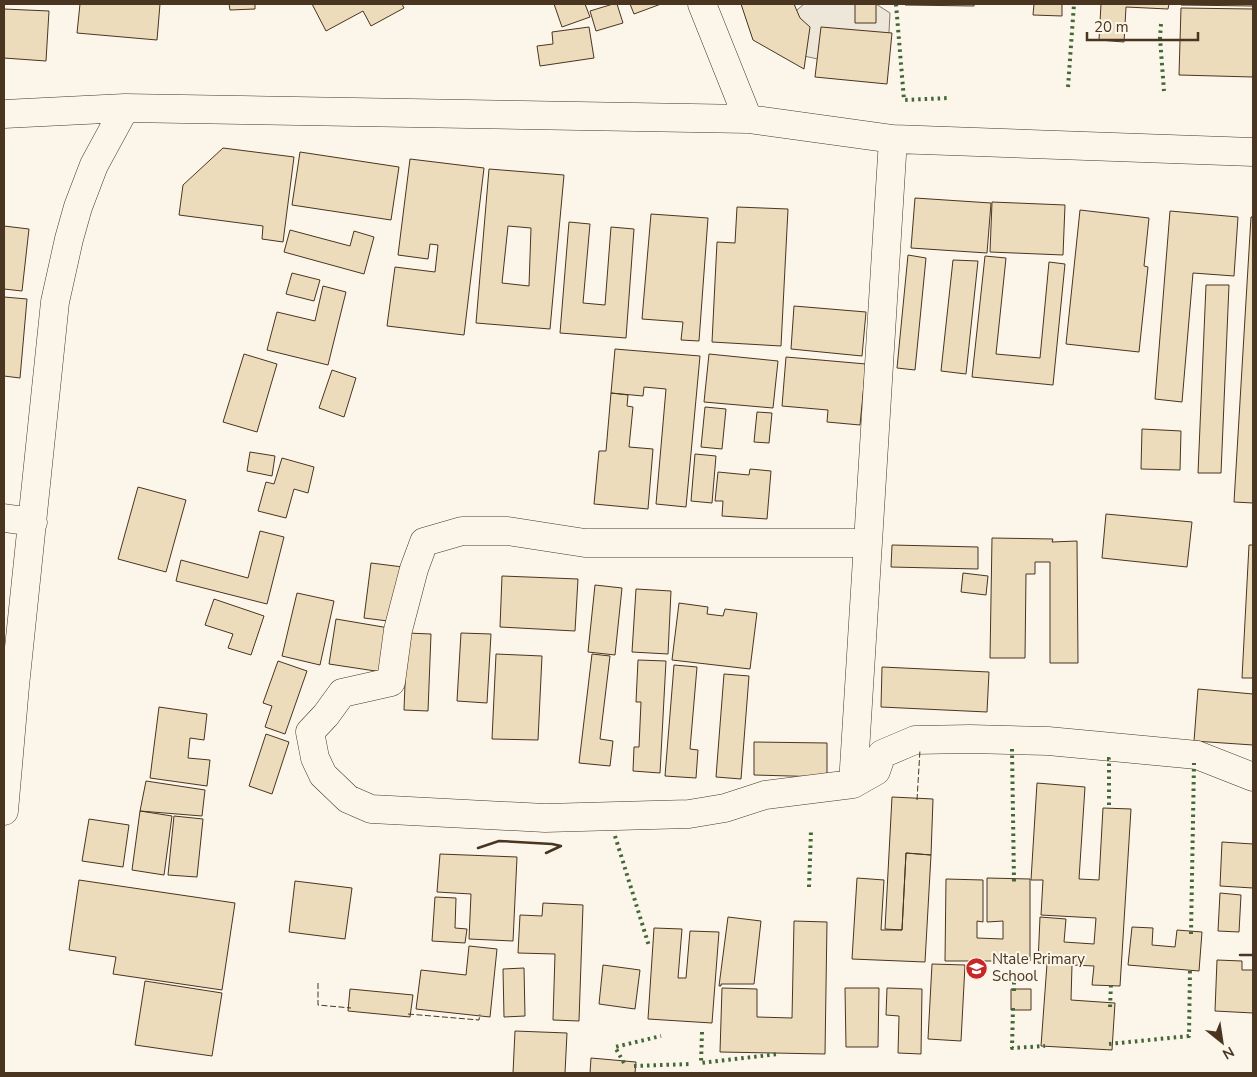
<svg xmlns="http://www.w3.org/2000/svg" width="1257" height="1077" font-family="'Nunito Sans',sans-serif">
<style>
.green{fill:#ede6d9;stroke:#887966}
.building{fill:#ecdcbc;stroke:#4a3520;fill-rule:evenodd}
.lines{fill:none;stroke-linecap:round;stroke-linejoin:round}
.minor-casing{stroke:#4a3520;stroke-width:29}
.minor{stroke:#fbf6e9;stroke-width:28}
.hedge{stroke:#436837;stroke-width:4;stroke-dasharray:2.5 4;stroke-linecap:butt}
.fence{stroke:#4a3520;stroke-width:1;stroke-dasharray:6 2.5;stroke-linecap:butt}
.wall{stroke:#4a3520;stroke-width:2.5}
.labels{text-anchor:middle;dominant-baseline:central;stroke-width:4;stroke-linejoin:round;paint-order:stroke}
.poi-label{font-size:15px;fill:#4a3520;stroke:#fbf6e9;text-anchor:start}
</style>
<rect width="100%" height="100%" fill="#fbf6e9"/>
<path class="green" d="M804,4H876L890,13L888,51L845,65L804,56L784,39L797,10Z"/>
<path class="building" d="M80,4H160L157,40L77,33Z
M229,4H255V9L230,10Z
M312,4H402L404,8L371,26L363,11L326,31Z
M554,4H585L590,17L562,27Z
M613,4H617L623,23L596,31L590,11Z
M630,4H661L634,14Z
M741,4H794L800,18L810,27L804,69L753,40Z
M855,4H876V23H855Z
M905,4H974V6L905,5Z
M1034,4H1062V16L1033,15Z
M1101,4H1169L1168,9L1126,7L1124,42L1099,40Z
M1181,4H1253V6L1181,5Z
M1181,8L1253,9V77L1179,75Z
M4,9L49,11L46,61L4,58Z
M589,27L594,58L540,66L537,46L553,44L552,32Z
M821,27L892,33L887,84L815,77Z
M223,148L294,157L283,242L262,239L263,226L179,215L183,185Z
M300,152L399,167L391,220L292,205Z
M410,159L484,168L464,335L387,326L395,267L435,272L438,245L430,244L428,259L398,255Z
M489,169L564,175L550,329L476,323ZM508,226L531,228L529,286L502,283Z
M915,198L991,203L987,253L911,248Z
M992,202L1065,205L1063,255L990,252Z
M737,207L788,209L781,346L712,342L717,242L735,243Z
M1080,210L1149,218L1144,266L1148,267L1139,352L1066,344Z
M1170,211L1238,217L1234,276L1193,273L1182,402L1155,399Z
M651,214L708,218L699,341L681,340L683,322L642,319Z
M1251,217H1253V503L1234,502Z
M569,222L590,224L583,303L605,305L611,227L634,229L626,338L560,333Z
M4,226L29,229L22,291L4,289Z
M290,230L350,246L354,231L374,237L364,274L284,252Z
M908,255L926,258L915,370L897,368Z
M985,256L1006,258L996,354L1040,358L1049,262L1065,264L1053,385L972,377Z
M953,260L978,261L966,374L941,371Z
M292,273L320,280L314,301L286,294Z
M1206,285H1229L1221,473H1198Z
M323,286L346,292L328,365L267,350L277,312L315,321Z
M4,297L27,299L20,378L4,376Z
M794,306L866,312L862,356L791,349Z
M615,349L700,356L686,507L656,504L666,389L644,387L643,396L611,393Z
M244,354L277,364L257,432L223,422Z
M709,354L778,361L773,408L704,402Z
M786,357L866,364L860,425L827,422L828,410L782,406Z
M332,370L356,378L344,417L319,408Z
M611,393L628,395L627,406L633,407L629,447L653,449L648,509L594,504L599,451H606Z
M705,407L726,409L722,449L701,447Z
M757,412L772,413L769,443L754,442Z
M1142,429L1181,431L1180,470L1141,469Z
M250,452L275,456L272,476L247,471Z
M695,454L716,456L712,503L691,501Z
M282,458L314,467L308,493L294,489L286,518L258,511L266,482L274,484Z
M750,469L771,471L767,519L722,516L723,501H715L718,472L749,475Z
M138,487L186,500L166,572L118,559Z
M1106,514L1192,522L1187,567L1102,558Z
M260,531L284,537L267,604L176,581L181,560L248,578Z
M992,538L1053,539L1052,542L1077,541L1078,663H1050V562H1035V574H1026L1025,658H990Z
M892,545L978,547V569L891,567Z
M1249,545H1253V678H1242Z
M371,563L403,567L396,622L364,618Z
M963,573L988,576L986,595L961,592Z
M502,576L578,579L575,631L500,627Z
M595,585L622,588L615,655L588,652Z
M636,589L671,591L668,654L632,652Z
M297,593L334,601L320,665L282,656Z
M214,599L264,616L251,655L228,648L233,634L205,625Z
M679,603L708,607L707,614L723,616L725,609L757,613L750,669L672,660Z
M336,619L389,628L382,672L329,664Z
M407,633L431,634L428,711L404,710Z
M461,633L491,634L487,703L457,701Z
M496,654L542,656L538,740L492,739Z
M592,654L610,656L600,739L613,741L610,766L579,763Z
M638,660L666,661L660,773L633,771L634,747H639L641,702H636Z
M278,661L307,671L285,734L265,727L272,706L263,703Z
M674,665L697,667L690,749L698,750L696,778L665,776Z
M882,667L989,672L987,712L881,707Z
M724,674L749,676L741,779L716,777Z
M1198,689L1253,694V745L1194,741Z
M159,707L207,714L204,740L190,738L188,758L210,760L207,786L150,778Z
M266,734L289,742L272,794L249,786Z
M754,742L827,743V777L754,775Z
M146,781L205,790L202,816L140,811Z
M1037,783L1085,787L1079,879L1099,880L1103,808L1131,809L1120,986L1092,985L1094,966L1072,965L1071,1000L1115,1003L1112,1050L1041,1046L1047,964L1038,963L1040,917L1066,919L1064,942L1094,944L1096,918L1041,915L1043,880H1031Z
M892,797L933,799L931,855L906,853L902,930L885,929Z
M140,811L172,816L164,875L132,870Z
M174,816L203,819L197,877L168,875Z
M89,819L129,825L123,867L82,861Z
M1222,842L1253,844V888L1220,886Z
M906,853L931,855L925,962L852,959L857,878L884,880L881,930H902Z
M440,854L517,857L513,941L469,939L471,894L437,892Z
M987,878L1030,879V961H945L946,879L983,880V922L977,921V938L1003,939V921L987,922Z
M79,880L235,903L222,990L113,974L116,957L69,950Z
M295,881L352,888L345,939L289,932Z
M1220,893L1241,895L1239,932L1218,931Z
M435,897L456,898L455,928L467,929L465,943L432,941Z
M543,903L583,905L579,1021L553,1020L555,954L518,953L520,915L542,916Z
M728,917L761,921L754,984H721V986H719Z
M794,921L827,922L825,1054L720,1052L722,988L757,989V1017L792,1018Z
M1132,927L1153,928L1152,945L1175,947L1177,930L1202,932L1199,971L1128,965Z
M654,928L682,929L678,978H686L690,931L719,932L712,1023L648,1019Z
M469,946L497,949L490,1017L416,1009L421,970L466,975Z
M1217,960L1242,961V970H1253V1013L1215,1011Z
M932,964L965,965L961,1041L928,1039Z
M603,965L640,970L635,1009L599,1004Z
M524,968L525,1016L504,1017L503,969Z
M145,981L222,993L212,1056L135,1045Z
M845,988H879L878,1047H846Z
M887,988L922,989L921,1054L898,1053L899,1016L886,1015Z
M350,989L413,995L410,1017L348,1011Z
M1011,989H1031V1010H1011Z
M515,1031L567,1033L565,1073H513Z
M591,1058L636,1062L635,1073H590Z"/>
<g class="lines">
<defs>
<path id="minor" d="M702,4L748,119
M4,114L125,108
M4,518L33,522
M867,543H585L508,531H462L424,542L414,569L398,630L391,682L342,693L326,715L310,732L315,758L323,775L348,799L371,809L545,818L689,814L725,808L765,795L853,784L876,771L882,754L915,740L970,739L1048,741L1197,755L1253,777
M853,784L893,139
M4,811L15,686L55,302L69,239L78,207L94,165L125,108L748,119L893,139L1253,152"/>
</defs>
<use href="#minor" class="minor-casing"/>
<use href="#minor" class="minor"/>
<path class="hedge" d="M896,4L904,100L949,98
M1161,24L1160,38L1164,91
M1068,87L1074,4
M1012,749L1014,882
M1107,759H1109V807
M615,836L649,946
M809,887L811,831
M1191,934L1194,763
M1014,991V981
M1110,1007L1111,984
M1013,1008L1012,1048L1045,1046
M702,1032L701,1063L779,1054
M1109,1044L1189,1036L1190,968
M624,1063L615,1047L661,1036
M634,1066L691,1064"/>
<path class="fence" d="M917,800L920,750
M318,983V1005L351,1008
M408,1014L479,1020L480,1014"/>
<path class="wall" d="M478,848L499,841L552,844L561,846L546,853
M1240,955H1253"/>
</g>
<defs>
<symbol id="school-disc" viewBox="-11 -11 22 22"><circle r="9.5" fill="#c62828" stroke="#fbf6e9"/><path d="M0-5L7-2L0 1L-7-2ZM-4 1L0 2.5L4 1V4Q0 6-4 4Z" fill="#fff"/></symbol>
</defs>
<g fill-rule="evenodd">
<use href="#school-disc" x="964" y="956" width="25" height="25"/>
</g>
<g class="labels">
<g class="poi-label">
<text x="992" y="959">Ntale Primary<tspan x="992" dy="17">School</tspan></text>
</g>
</g>
<rect width="1257" height="1077" fill="none" stroke="#4a3520" stroke-width="10"/>
<g transform="translate(1222 1042) rotate(150)" stroke="#fbf6e9" stroke-width="4" paint-order="stroke">
<path d="M0-4L9 19L0 12L-9 19Z" fill="#4a3520"/>
<text y="-8" font-size="14" font-weight="bold" text-anchor="middle" fill="#4a3520">N</text>
</g>
<path d="M1087 32v8h111v-8" fill="none" stroke="#4a3520" stroke-width="2.5"/>
<text x="1094" y="32" font-size="15" fill="#4a3520" stroke="#fbf6e9" stroke-width="4" paint-order="stroke">20 m</text>
</svg>
